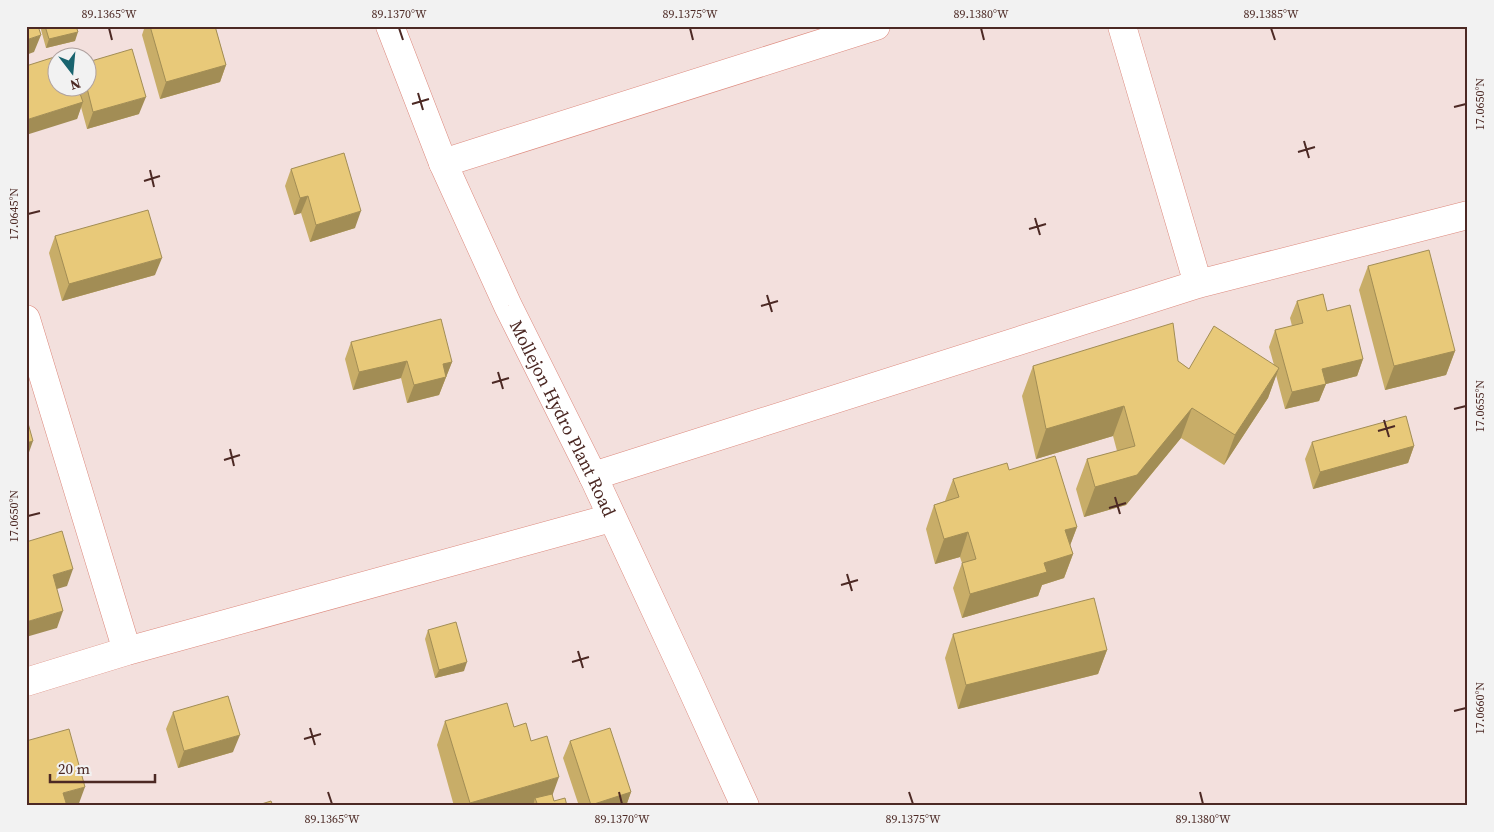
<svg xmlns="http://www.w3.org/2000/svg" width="1494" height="832" font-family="'Source Serif 4',serif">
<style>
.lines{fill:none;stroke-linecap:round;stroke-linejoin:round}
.minor-casing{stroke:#dd897d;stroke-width:29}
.tertiary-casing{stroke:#dd897d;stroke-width:29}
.minor{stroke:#fff;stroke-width:28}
.tertiary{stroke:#fff;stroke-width:28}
.wall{fill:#c8ad68}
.shaded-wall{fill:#a28d55}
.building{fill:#e8c979;stroke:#a28d55}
.ticks{fill:none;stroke:#4c2924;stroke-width:2}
.labels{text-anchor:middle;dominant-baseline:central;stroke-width:4;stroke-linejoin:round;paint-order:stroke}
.street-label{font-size:18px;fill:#4c2924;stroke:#f2f2f2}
.neatline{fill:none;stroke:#4c2924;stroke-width:2}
.ticks-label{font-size:12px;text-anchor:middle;fill:#4c2924}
</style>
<rect width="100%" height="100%" fill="#f3e0dd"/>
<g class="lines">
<defs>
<path id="minor" d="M1122,26L1198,284
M443,163L876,26
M26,319L127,651
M593,476L1198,284L1468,215
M26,682L127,651L611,518"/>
<g id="tertiary">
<path id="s1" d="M390,26L443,163L508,306L593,476L686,676L745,806"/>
</g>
</defs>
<use href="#minor" class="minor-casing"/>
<use href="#tertiary" class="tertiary-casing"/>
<use href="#minor" class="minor"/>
<use href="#tertiary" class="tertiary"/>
</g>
<path class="wall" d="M40,26H76L75,41L46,48Z
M145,26H215L226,65L220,82L160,99L142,35Z
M58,88H88L139,114L87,129L81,107L77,119Z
M291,169L355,228L310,242L301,213L294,215L285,186Z
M55,236L155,275L62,301L49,253Z
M1368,266L1455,351L1446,375L1385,390L1359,290Z
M1297,301L1327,311L1363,359L1357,376L1326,384L1319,401L1285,409L1276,375L1268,398L1224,465L1181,438L1126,505L1084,517L1076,489L1087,459L1117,451L1113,436L1036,459L1022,396L1033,366L1178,361L1189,369L1274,365L1269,347L1275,330L1292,326L1290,318Z
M351,342L452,362L439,395L407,403L401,378L353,390L345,359Z
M1312,442L1414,446L1408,463L1313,489L1305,459Z
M1009,470L1077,527L1070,545L1073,554L1064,578L1042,585L1038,596L962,618L953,588L962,563L960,557L935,564L926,529L934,505L945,501L953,479Z
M428,630L464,671L435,678L425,639Z
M953,634L1107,650L1098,674L958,709L945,658Z
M173,712L233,752L178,768L166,729Z
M445,721L514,727L531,741L554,801L567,806H454L437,745Z
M570,741L631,792L626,806H579L563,758Z"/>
<path class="shaded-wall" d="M78,32L75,41L46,48L49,39Z
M41,35L34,52L26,55V40Z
M226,65L220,82L160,99L166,82Z
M146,97L139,114L87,129L93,112Z
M83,102L77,119L26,135V120Z
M308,196L301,213L294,215L300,198Z
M361,211L355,228L310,242L316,225Z
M162,258L155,275L62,301L69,284Z
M1455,351L1446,375L1385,390L1394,366Z
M1363,359L1357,376L1326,384L1319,401L1285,409L1292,392L1322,369Z
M407,361L401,378L353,390L359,372Z
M452,362L439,395L407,403L414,385L443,364Z
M1279,368L1268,398L1224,465L1235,435Z
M1124,406L1113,436L1036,459L1046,429Z
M1192,408L1181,438L1126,505L1084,517L1095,487Z
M33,441L27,458L26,459V443Z
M1414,446L1408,463L1313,489L1320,472Z
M1077,527L1068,551L1065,530Z
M968,532L960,557L935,564L944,539Z
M1073,554L1064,578L1042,585L1038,596L962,618L970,594L1044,563Z
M73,569L67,586L47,592L53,575Z
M63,611L57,628L26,637V622Z
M1107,650L1098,674L958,709L966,685Z
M467,662L464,671L435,678L439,670Z
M240,735L233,752L178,768L184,751Z
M559,777L550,802L535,798L533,806H469L470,803Z
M85,787L78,806H59L63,793Z
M631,792L626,806H591V805Z"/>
<path class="building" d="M26,26H38L41,35L26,40Z
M45,26H76L78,32L49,39Z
M150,26H215L226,65L166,82Z
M132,49L146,97L93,112L87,88H88V62Z
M67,53L69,58H58V88H78L83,102L26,120V66Z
M344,153L361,211L316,225L308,196L300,198L291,169Z
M148,210L162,258L69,284L55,236Z
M1429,250L1455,351L1394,366L1368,266Z
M1323,294L1327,311L1350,305L1363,359L1322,369L1326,384L1292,392L1275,330L1303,323L1297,301Z
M441,319L452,362L443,364L446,377L414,385L407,361L359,372L351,342Z
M1173,323L1178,361L1189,369L1214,326L1279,368L1235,435L1192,408L1137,475L1095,487L1087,459L1135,446L1124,406L1046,429L1033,366Z
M26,416L33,441L26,443Z
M1406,416L1414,446L1320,472L1312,442Z
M1055,456L1077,527L1065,530L1073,554L1044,563L1047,572L970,594L962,563L976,559L968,532L944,539L934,505L959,497L953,479L1007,463L1009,470Z
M62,531L73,569L53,575L63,611L26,622V542Z
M1094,598L1107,650L966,685L953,634Z
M456,622L467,662L439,670L428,630Z
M228,696L240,735L184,751L173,712Z
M507,703L514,727L526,723L531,741L547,736L559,777L470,803L445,721Z
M610,728L631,792L591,805L570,741Z
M69,729L85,787L63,793L67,806H26V741Z
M552,794L554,801L565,798L567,806H538L535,798Z
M271,801L273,806H255Z"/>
<path class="ticks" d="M109,28L112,40M399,28L403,40M690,28L693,40M981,28L984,40M1271,28L1275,40M418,93L423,110M412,104L429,99M1454,107L1466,104M1304,141L1309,158M1298,152L1315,147M150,170L154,187M144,181L160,176M28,214L40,211M1035,218L1040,235M1029,229L1046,224M767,295L772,312M761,306L778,301M498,372L503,389M492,383L509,378M1454,409L1466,406M1384,420L1389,437M1378,431L1395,426M230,449L234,466M224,460L240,455M1115,497L1120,514M1109,508L1126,503M28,516L40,513M847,574L852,591M841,585L858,580M578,651L583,668M572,662L589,657M1454,711L1466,708M310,728L315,745M304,739L321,734M328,792L332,804M619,792L622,804M909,792L913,804M1200,792L1203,804"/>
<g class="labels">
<g class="street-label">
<text stroke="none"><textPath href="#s1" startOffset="429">Mollejon Hydro Plant Road</textPath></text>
</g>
</g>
<rect width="1494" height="832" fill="none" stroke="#f2f2f2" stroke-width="55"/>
<g transform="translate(72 72) rotate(164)"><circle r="24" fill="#f2f2f2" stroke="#b0a2a0"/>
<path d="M0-4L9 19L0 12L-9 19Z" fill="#19646f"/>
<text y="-8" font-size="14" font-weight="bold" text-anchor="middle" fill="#4c2924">N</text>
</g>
<path d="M50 774v8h105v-8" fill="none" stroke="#4c2924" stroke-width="2.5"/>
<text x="58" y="774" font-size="15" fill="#4c2924" stroke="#f2f2f2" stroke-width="4" paint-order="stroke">20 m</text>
<rect x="28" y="28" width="1438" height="776" class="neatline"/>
<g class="ticks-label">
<text x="109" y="18">89.1365°W</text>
<text x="399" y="18">89.1370°W</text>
<text x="690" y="18">89.1375°W</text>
<text x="981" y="18">89.1380°W</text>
<text x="1271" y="18">89.1385°W</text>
<text transform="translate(1480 104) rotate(-90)" y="4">17.0650°N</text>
<text transform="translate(14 214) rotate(-90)" y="4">17.0645°N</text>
<text transform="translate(1480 406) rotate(-90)" y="4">17.0655°N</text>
<text transform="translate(14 516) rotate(-90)" y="4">17.0650°N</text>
<text transform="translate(1480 708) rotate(-90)" y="4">17.0660°N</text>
<text x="332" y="823">89.1365°W</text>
<text x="622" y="823">89.1370°W</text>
<text x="913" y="823">89.1375°W</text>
<text x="1203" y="823">89.1380°W</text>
</g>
</svg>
